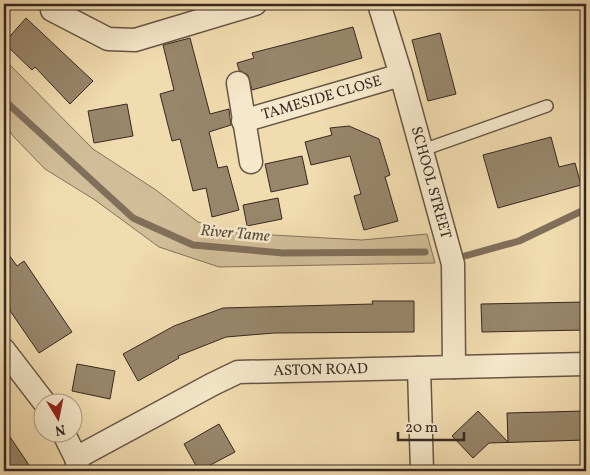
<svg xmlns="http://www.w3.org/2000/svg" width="590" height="475" font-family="Vollkorn,serif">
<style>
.green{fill:#d1bd97;stroke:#84725c}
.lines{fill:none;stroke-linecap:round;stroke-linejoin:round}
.stream{stroke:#816f5a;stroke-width:7}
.building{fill:#98866b;stroke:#372822}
.service-casing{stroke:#665545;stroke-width:14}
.minor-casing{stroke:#665545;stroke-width:25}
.service{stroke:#f6e8cb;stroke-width:11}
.minor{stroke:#f6e8cb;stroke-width:22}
.labels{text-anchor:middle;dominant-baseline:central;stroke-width:5;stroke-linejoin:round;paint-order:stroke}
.street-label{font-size:15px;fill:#372822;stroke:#f6e8cb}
.water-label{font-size:16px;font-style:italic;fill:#5c4c3e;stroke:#f6e8cb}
</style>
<rect width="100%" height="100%" fill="#f1dcaf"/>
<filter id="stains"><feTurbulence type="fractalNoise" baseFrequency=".004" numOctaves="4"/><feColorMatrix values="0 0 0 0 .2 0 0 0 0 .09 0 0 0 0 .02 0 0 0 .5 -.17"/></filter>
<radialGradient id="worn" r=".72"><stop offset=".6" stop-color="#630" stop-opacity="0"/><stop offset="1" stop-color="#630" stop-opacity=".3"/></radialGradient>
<path class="green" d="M4,59L93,149L156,190L198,222L237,233L362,240L427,234L435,263L219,267L159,247L95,200L45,169L13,136L4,122Z"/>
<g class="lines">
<path class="stream" d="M4,100L133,218L193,245L283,253L425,252
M461,257L519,241L586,209"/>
</g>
<path class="building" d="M26,18L93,81L70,104L35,67L32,70L4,43Z
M353,27L362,58L252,90L248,75L239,70L237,63L254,58L252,53Z
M440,33L456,94L428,101L412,40Z
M190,38L210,114L229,109L230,118L231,125L209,132L218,168L227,166L239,210L212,217L206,188L193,191L180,139L172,141L160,94L174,90L163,45Z
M127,104L133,136L94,143L88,111Z
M349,126L379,139L390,175L385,177L398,221L364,230L354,196L361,194L350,156L311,165L305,142L332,135L330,128Z
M551,137L559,167L575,163L581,185L498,208L483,155Z
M302,156L308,184L271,192L265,164Z
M278,198L282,219L247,226L243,205Z
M4,248L17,266L24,261L72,332L39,353L4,302Z
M372,301H414V332L274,333L226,337L178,356L179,358L138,381L123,354L174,326L223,308L373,304Z
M586,302V330L482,332L481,304Z
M77,364L115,371L110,399L72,391Z
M478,411L508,442L507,413L586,411V440L489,443L473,458L452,436Z
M219,424L235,452L199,471L184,444Z
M4,428L33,471H4Z"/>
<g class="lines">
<defs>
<path id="service" d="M420,151L547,106"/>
<g id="minor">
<path id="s1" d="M379,4L401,75L453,264L454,367"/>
<path d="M52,10L108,39L135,40L255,4"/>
<path d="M238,83L251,162"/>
<path id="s2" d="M243,121L401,75"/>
<path d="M4,350L44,402"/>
<path d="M419,368L422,471"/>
<path d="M63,432L76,458L79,471"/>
<path id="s3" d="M76,458L213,384L238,372L586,364"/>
</g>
</defs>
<use href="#service" class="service-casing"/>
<use href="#minor" class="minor-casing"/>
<use href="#service" class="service"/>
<use href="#minor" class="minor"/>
</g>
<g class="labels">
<g class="street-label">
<text stroke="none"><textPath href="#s2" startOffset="82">TAMESIDE CLOSE</textPath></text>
<text stroke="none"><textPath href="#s1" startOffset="186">SCHOOL STREET</textPath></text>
<text stroke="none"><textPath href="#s3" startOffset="266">ASTON ROAD</textPath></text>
</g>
<g class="water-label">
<text transform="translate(235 234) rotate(5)">River Tame</text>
</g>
</g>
<rect width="590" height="475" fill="none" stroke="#f1dcaf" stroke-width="20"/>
<rect x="5" y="5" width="580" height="465" fill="none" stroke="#372822" stroke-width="2.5"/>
<rect x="10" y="10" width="570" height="455" fill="none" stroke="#372822"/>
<g transform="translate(58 418) rotate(170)"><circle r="24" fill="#f6e8cb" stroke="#aa9b87"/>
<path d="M0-4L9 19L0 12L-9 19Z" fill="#8f2418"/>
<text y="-8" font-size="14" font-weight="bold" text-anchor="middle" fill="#372822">N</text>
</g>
<path d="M398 432v8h66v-8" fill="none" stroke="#372822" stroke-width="2.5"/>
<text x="405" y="432" font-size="15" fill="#372822" stroke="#f6e8cb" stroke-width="4" paint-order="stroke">20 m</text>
<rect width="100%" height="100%" filter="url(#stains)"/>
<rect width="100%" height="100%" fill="url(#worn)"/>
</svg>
